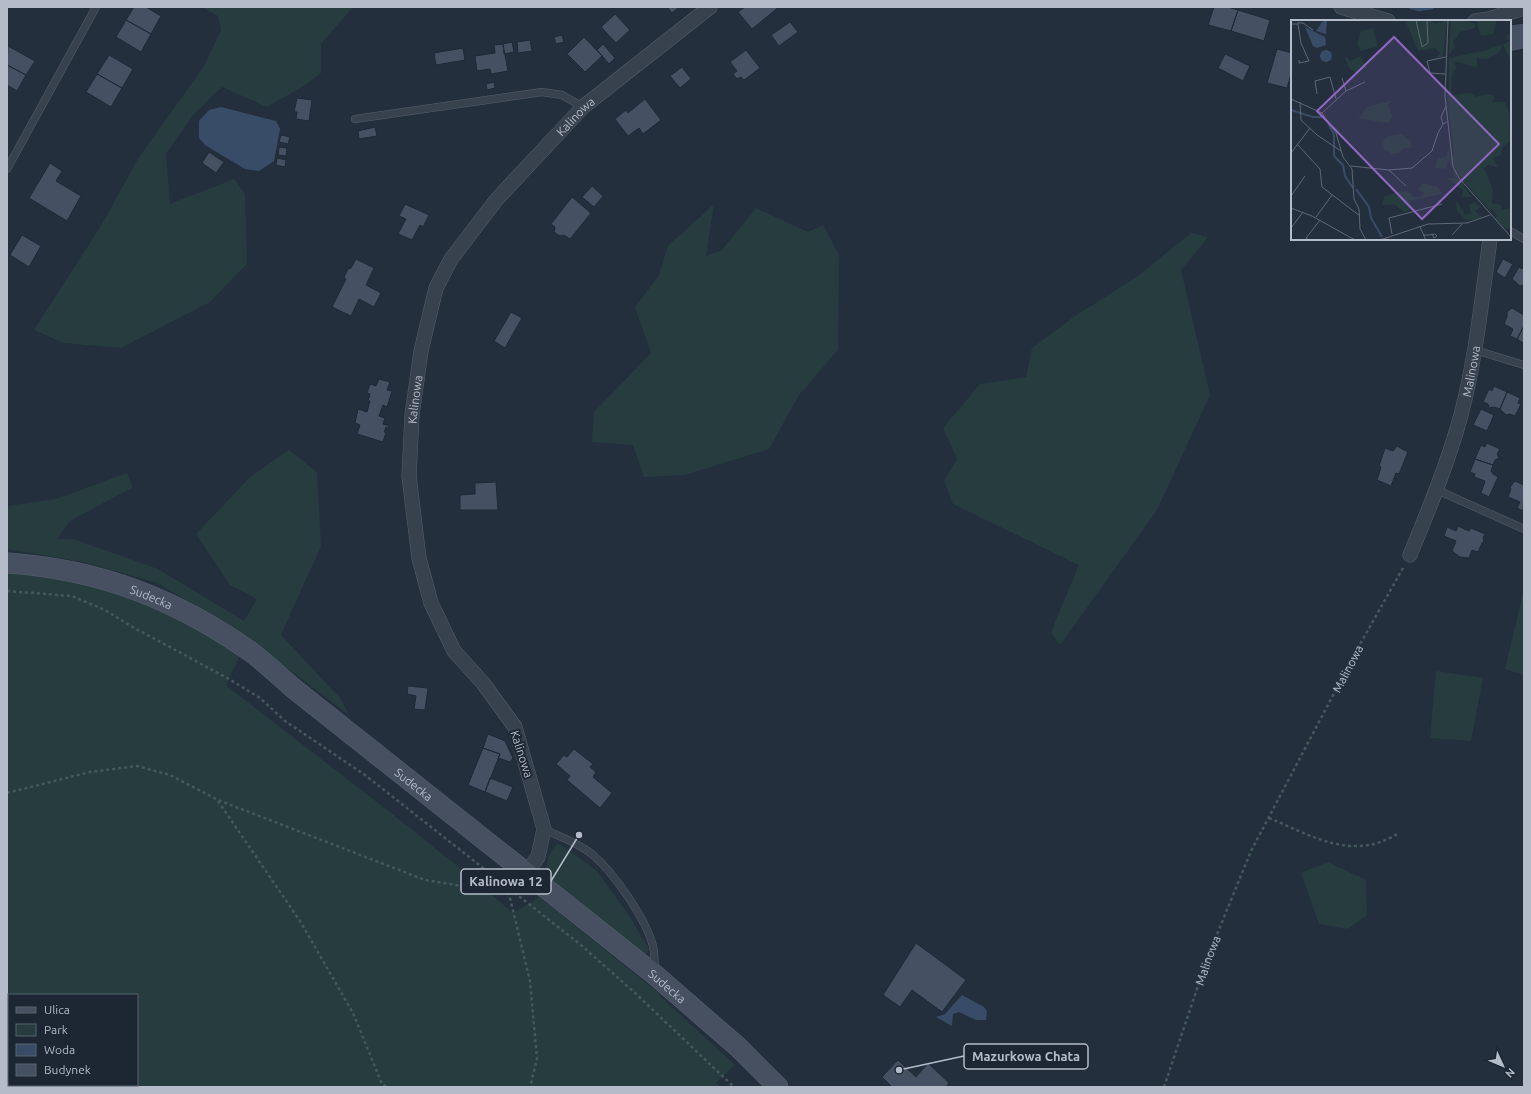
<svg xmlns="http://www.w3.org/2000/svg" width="1531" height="1094" font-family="Ubuntu,sans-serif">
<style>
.green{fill:#263c3f;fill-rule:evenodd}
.water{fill:#394c67}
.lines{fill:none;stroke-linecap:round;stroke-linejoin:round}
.stream{stroke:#394c67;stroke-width:4.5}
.building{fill:#455162;stroke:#1f2835}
.lane-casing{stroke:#565f6c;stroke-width:8}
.street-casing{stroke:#565f6c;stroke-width:15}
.secondary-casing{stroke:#565f6c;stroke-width:21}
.path{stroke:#44595c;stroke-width:2.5;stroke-dasharray:3 3;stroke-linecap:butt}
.lane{stroke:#38414e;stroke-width:7}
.street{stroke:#38414e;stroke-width:14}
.secondary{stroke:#465061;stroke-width:20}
.labels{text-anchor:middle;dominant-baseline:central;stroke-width:4;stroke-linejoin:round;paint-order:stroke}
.street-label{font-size:12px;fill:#b4bcc9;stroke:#1d2633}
.inset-river{fill:none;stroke:#394c67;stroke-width:2}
.inset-road{fill:none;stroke:#5e6776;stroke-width:1}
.view{fill:#9266c3;fill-opacity:0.15;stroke:#9266c3;stroke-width:2}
.inset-edge{fill:none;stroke:#b4bcc9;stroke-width:2}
.leader{fill:none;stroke:#b4bcc9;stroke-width:1.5}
.callout-dot{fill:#b4bcc9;stroke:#1d2633;stroke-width:1.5}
.callout{fill:#1d2633;stroke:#b4bcc9;stroke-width:1.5}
.callout-label{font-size:13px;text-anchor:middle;font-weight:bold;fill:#b4bcc9}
</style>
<rect width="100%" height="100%" fill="#242f3e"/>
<path class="green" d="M202,7H353L321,44V73L307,84L267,107L222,87L193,115L166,154L170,204L234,179L245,194L247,264L210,302L121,348L64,343L34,330L102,224L139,157L204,66L221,30L218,16Z
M714,204L706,256L722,250L756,208L808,232L823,225L839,255L838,350L799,395L769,449L685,475L644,477L633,445L592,442L594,412L651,353L635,307L658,277L668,246Z
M1191,233L1208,237L1181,270L1210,395L1157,510L1060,645L1051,632L1079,565L953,504L944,481L957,459L943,428L980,384L1026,377L1032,348L1075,316L1138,276Z
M289,450L317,472L321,546L281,635L340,698L349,715L236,629L157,583L83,562L7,549V506L56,499L127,473L133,487L70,521L57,539H73L158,569L244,621L257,599L230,585L196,534L250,477Z
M7,570L85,578L201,619L240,656L226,685C322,761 421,833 513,913L539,897L659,993L661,997L735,1065L716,1083L720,1087H7ZM9,995H137V1085H9Z
M1524,589V675L1505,669Z
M1436,671L1483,678L1471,741L1430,738Z
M556,845H561L597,871L630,917L649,949L647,953L643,954L552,883C543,869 546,858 556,845Z
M1328,862L1366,880L1367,915L1348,929L1319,924L1301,873Z"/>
<path class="water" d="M221,107L276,121L280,129L274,161L259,171L245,169L205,145L199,138V121L209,110Z
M962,995L984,1007L987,1011L986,1020H976L959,1012L953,1014L952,1026L936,1017L945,1014Z"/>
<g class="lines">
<path class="stream" d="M1411,7L1419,9L1432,7"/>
</g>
<path class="building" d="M134,7H146L161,16L151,34L126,20Z
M667,7H679L672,13Z
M745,7H779L752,29L738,12Z
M1214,7H1228L1238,10L1231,31L1208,25Z
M1238,10L1270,20L1264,41L1231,31Z
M615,14L630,30L616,43L601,27Z
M126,20L151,34L141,52L116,37Z
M790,22L798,32L779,46L771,35Z
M1524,23V49L1510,52V25Z
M562,35L564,42L556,44L554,37Z
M584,37L602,56L585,72L567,54Z
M530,40L532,51L518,53L517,42Z
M512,42L514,52L504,54L503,44Z
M503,44L508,71L491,74L490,69L477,71L475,56L495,53L494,45Z
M603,44L615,58L609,64L597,50Z
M8,46L35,61L26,75L7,65Z
M463,48L465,60L436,65L434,53Z
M1277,49L1292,53V71L1287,88L1267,83Z
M746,50L760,68L744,80L741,77L737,79L733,74L737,71L730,62Z
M1225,54L1250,66L1243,81L1218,68Z
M109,55L133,69L122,88L97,74Z
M7,65L26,75L17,91L7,85Z
M682,67L691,79L680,88L670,76Z
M97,74L122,88L111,107L86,92Z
M494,82L495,88L487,90L486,84Z
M297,98L312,100L309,121L296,119L297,112H294Z
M645,99L661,120L643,134L639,128L628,136L615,119L626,110L628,113Z
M375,127L377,136L359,139L358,131Z
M281,135L290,137L288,144L279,142Z
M279,147L287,148L286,156L278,155Z
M209,152L224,162L216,173L202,163Z
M277,158L286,160L285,167L276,165Z
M50,163L62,171L56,181L81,196L67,221L29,198Z
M592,186L603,196L594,207L582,197Z
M572,197L591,213L570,239L564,235L560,236L554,232L555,227L551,224Z
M405,204L429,215L423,227L420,225L412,240L398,234L406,219L399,216Z
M22,235L41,246L29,267L10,255Z
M356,259L374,268L366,285L381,293L374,307L359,299L351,316L332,307L346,279L344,277L348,269L351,268Z
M1503,259L1513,264L1505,278L1496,272Z
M1524,265V285L1520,286L1512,279L1519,267L1522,269Z
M1512,308L1524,315V326L1517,339L1510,336L1513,329L1504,324L1507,317V312Z
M511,312L522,318L505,348L494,341Z
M1524,326V342L1523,343L1517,339Z
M379,379L390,382L387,390L392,391L387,407L383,405L379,416L385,418L383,424L389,426L388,428L386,427L384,432H386L383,442L357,434L360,425L355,423L358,409L367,412L370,401H368L370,394L367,393L370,384L376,386Z
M1494,386L1507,392L1500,409L1494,407L1489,408L1488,404L1483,402L1489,389L1492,391Z
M1507,392L1520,398L1518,403L1521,404L1515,416L1510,414L1506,415L1500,409Z
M1481,409L1494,415L1487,431L1473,425Z
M1487,443L1500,449L1497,454L1499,458L1495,460L1493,465L1475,459L1481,445L1485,447Z
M1397,446L1408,452L1399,474L1396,473L1391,486L1377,480L1381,467L1379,466L1385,448L1393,451Z
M1475,459L1493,465L1491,471L1493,474L1498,477L1489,497L1481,493L1485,481L1474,477L1475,474L1470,472Z
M1515,481L1524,485L1523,511L1517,508L1520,502L1508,497L1511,489L1510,487Z
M496,482L498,510H460V495L475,494V483Z
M1458,526L1469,531L1471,528L1485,534L1483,538L1484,541L1482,543L1478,552L1472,550L1469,558L1460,557L1452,551L1456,541L1444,536L1447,527L1456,531Z
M408,686L428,688L425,710L414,709L416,696L407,694Z
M488,734L505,741L513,758L510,762L498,758L500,754L483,748Z
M483,748L500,754L485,792L468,785Z
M574,749L593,764L590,767L596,772L593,777L612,793L600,808L567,780L570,776L556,764L564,755L567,757Z
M490,778L513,787L507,801L485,792Z
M916,943L966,980L942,1012L912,990L900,1007L883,995Z
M898,1060L916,1077L928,1063L949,1083L946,1087H892L882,1077Z"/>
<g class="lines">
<defs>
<path id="lane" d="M355,119L542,92L562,95L583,107
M7,169L96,7
M1510,231L1524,239
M1475,350L1524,365
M1437,490L1524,529
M544,829C560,837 579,843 593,855C614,873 646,919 653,946C655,954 654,963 655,970"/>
<g id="street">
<path d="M1341,7L1388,21"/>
<path d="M1475,21L1489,19L1524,8"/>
<path id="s2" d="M1410,555C1429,509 1448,463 1461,415C1476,358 1482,298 1490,239"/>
<path id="s3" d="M527,872L538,857L544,829L515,727L483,683L454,651L431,603L419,558L409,476L412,415L421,351L436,288L451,259L497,199L583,107L710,7"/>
</g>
<g id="secondary">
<path id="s4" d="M7,563C99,569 176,599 251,652C266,663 279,676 293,688L655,975L738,1047L778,1087"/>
</g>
</defs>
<use href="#lane" class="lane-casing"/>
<use href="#street" class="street-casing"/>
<use href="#secondary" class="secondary-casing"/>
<g class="path">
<path d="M7,591L72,596L105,610L129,625L229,679L260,698L285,721L365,775L581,945L634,992L734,1087"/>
<path d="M7,793L90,772L137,766L170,775L218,800L425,880L473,888L498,878"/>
<path d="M218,801L300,921L353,1013L382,1084L387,1087"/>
<path d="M1269,818C1301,831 1334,851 1369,845C1379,844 1389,838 1398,834"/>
<path d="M510,881L507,886L530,981L537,1059L530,1087"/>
<path id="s1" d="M1164,1087L1207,959L1251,851L1359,646L1403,568"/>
</g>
<use href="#lane" class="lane"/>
<use href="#street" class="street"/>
<use href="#secondary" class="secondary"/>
</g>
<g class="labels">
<g class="street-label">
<text stroke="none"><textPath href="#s3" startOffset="846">Kalinowa</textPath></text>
<text stroke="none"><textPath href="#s2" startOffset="194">Malinowa</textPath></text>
<text stroke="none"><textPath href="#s3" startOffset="510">Kalinowa</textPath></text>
<text stroke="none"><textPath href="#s4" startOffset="149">Sudecka</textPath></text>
<text stroke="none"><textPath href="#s1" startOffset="458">Malinowa</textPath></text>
<text transform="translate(522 754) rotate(72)">Kalinowa</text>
<text stroke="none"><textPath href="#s4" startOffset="473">Sudecka</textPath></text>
<text stroke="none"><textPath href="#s1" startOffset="134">Malinowa</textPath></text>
<text stroke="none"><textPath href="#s4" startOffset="797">Sudecka</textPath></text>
</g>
</g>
<g transform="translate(1291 20)">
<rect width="220" height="220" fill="#242f3e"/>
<path d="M114,0H140L143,4L156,0L152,37L144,38L150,33L144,28L127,31ZM160,0H175L184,4V8L169,12L162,22L164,27L158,35ZM185,0H206L202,14L190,16ZM82,8L87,26L70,31L66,24L70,11ZM220,11V41L212,25L218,21L215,18ZM209,25L211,26L209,31L197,39L186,38V46L183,47L163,41L165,48L161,54L160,70L162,75L180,73L185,77L196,74L204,76L201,82H214L218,92L219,121L211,128L210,135L202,138L207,147L197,145L193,148L202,170L201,183L210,185V190L220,188V208L214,209L204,199L206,196L202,189L199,190L164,152L160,137L163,136L156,75L158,74V38L196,30ZM70,36L75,47L66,53L59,49L54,39L56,37L59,41ZM104,80L97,84L101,97L97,103L65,98L69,97L76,87ZM110,114L120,121L121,127L111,129L109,133L96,135L100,132L94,131L91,122L98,116ZM157,126L161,148L180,177H171L172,170L155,158H164L158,139L155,149L143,148L147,139L156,136ZM132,163L147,167L151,174L118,181L119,190L113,192L103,184L91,185L93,177L103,173L114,171L120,173L122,177H130L133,173L127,170ZM165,181L175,195L180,193L178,185L184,182L190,187L184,191L191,198L175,200L166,191Z" fill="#263c3f"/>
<path d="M36,0L35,14L25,11L31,2ZM14,7L34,17L35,25L26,28L22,26ZM29 36a6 6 0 1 1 12 0a6 6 0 1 1-12 0Z" fill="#394c67"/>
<path class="inset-river" d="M0,90L22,97H33M37,103L43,115V136L52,145L54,156L62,168M65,169L78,187L80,198L91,217"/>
<path class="inset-road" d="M125,0L131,27L137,23L136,0M157,0L154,76L162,147L168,158L220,217M6,3H12L22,10M0,4H7L10,23L18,41L8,43V40M154,54L139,53L136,41L155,37M51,58L55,71M26,74L24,61L39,57L45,79M0,79L31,93L45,113L52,137L61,149L63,179L68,189L69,209L75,220M9,82L10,100L26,115L50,131M31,93L55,71L74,62M152,104L150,97L155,86M6,124L29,149L31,167L69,196M0,133L19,108M60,146L98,150L121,148L141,131L147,113L152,104L156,102M98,150L115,166M0,176L14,156M0,188L21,196L64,220M25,197L41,175M129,207L135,220M0,208L12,192M101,214L98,198L151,184M132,215H138L144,214L146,216L143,218L141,214M161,215L171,204M18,220L15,218L29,200M89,220L137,204L176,203L199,195"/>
<path class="view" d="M103,17L208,124L131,199L26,91Z"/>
<rect width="220" height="220" class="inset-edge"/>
</g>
<path class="leader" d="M579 835L551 881M899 1070L964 1056"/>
<g class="callout-dot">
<circle cx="579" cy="835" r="4"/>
<circle cx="899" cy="1070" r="4"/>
</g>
<g class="callout">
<rect x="461" y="869" width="90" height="25" rx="4"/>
<rect x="964" y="1044" width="124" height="25" rx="4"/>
</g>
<g class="callout-label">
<text x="506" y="886">Kalinowa 12</text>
<text x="1026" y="1061">Mazurkowa Chata</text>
</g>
<rect width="1531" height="1094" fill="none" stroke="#b4bcc9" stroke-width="16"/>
<rect x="8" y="994" width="130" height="92" fill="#1d2633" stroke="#59626f"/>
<rect x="16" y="1007" width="20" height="6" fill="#465061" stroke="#59626f"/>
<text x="44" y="1014" font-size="12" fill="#b4bcc9">Ulica</text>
<rect x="16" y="1024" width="20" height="12" fill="#263c3f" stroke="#59626f"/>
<text x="44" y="1034" font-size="12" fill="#b4bcc9">Park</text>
<rect x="16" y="1044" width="20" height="12" fill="#394c67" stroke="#59626f"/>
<text x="44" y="1054" font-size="12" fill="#b4bcc9">Woda</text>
<rect x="16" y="1064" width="20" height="12" fill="#455162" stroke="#59626f"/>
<text x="44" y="1074" font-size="12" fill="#b4bcc9">Budynek</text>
<g transform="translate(1503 1066) rotate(134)" stroke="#1d2633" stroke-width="3" paint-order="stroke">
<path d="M0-3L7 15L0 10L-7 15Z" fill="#b4bcc9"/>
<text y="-6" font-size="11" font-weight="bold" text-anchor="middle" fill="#b4bcc9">N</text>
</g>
</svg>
